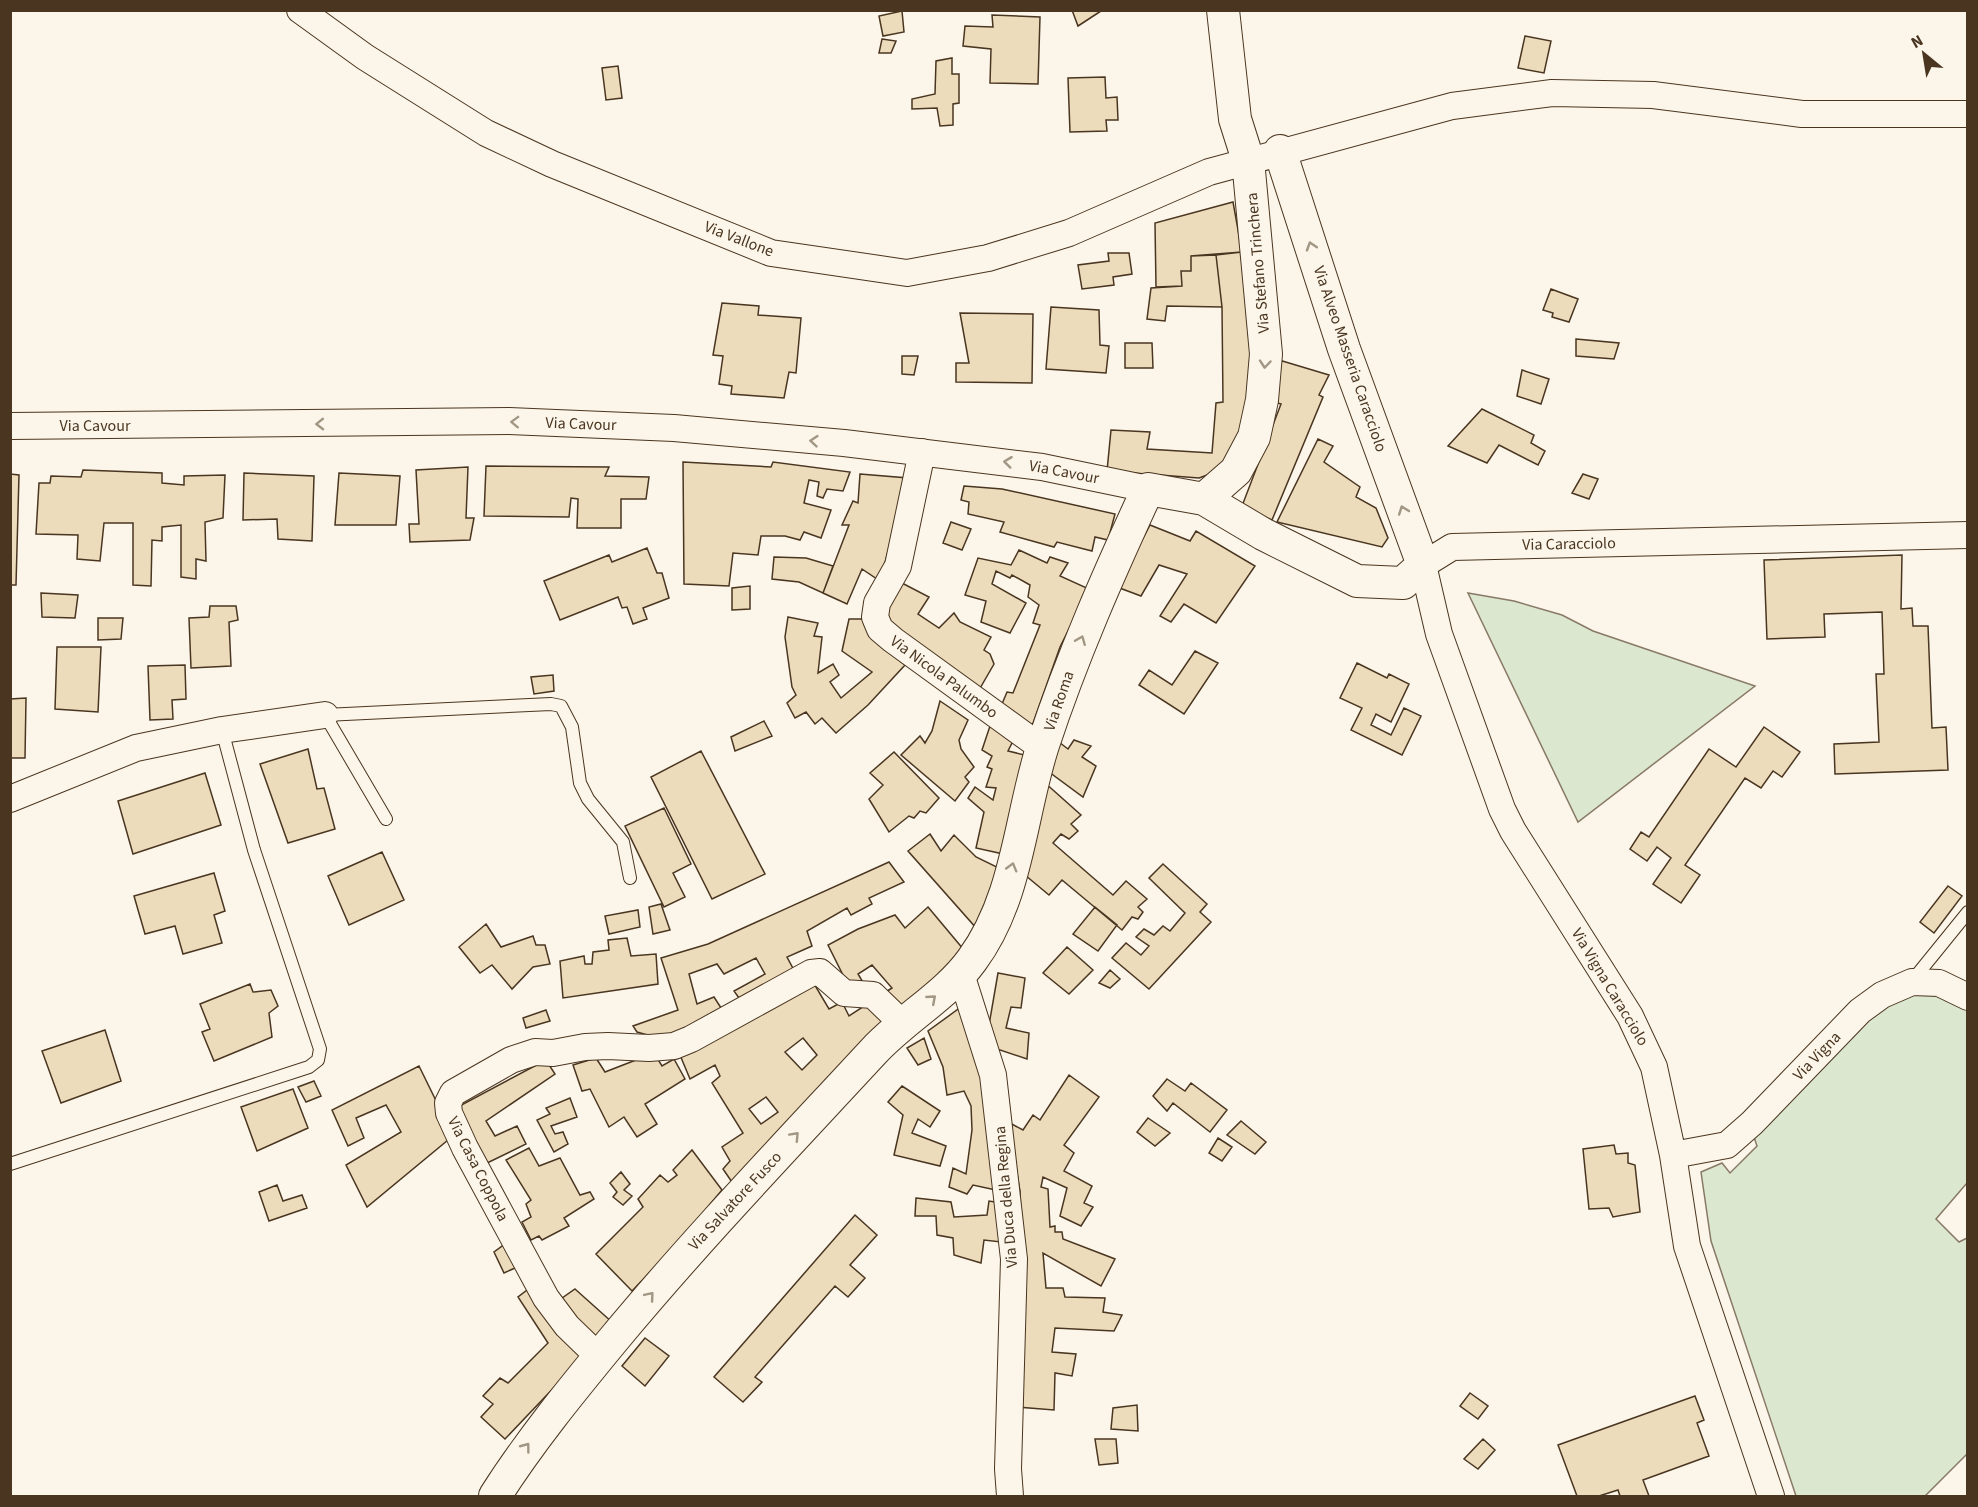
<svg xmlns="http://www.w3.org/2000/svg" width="1978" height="1507" font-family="'Source Sans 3',sans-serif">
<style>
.green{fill:#dce7d0;stroke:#887966;stroke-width:1.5}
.building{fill:#ecdcbc;stroke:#4a3520;stroke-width:1.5;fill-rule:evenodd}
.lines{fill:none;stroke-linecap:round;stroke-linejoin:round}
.service-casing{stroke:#4a3520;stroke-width:14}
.minor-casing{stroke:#4a3520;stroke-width:28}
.tertiary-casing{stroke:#4a3520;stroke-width:34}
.service{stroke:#fbf6e9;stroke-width:12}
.minor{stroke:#fbf6e9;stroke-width:26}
.tertiary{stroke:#fbf6e9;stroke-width:32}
.oneway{stroke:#a29684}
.labels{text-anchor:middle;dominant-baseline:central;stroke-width:4.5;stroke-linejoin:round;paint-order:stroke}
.street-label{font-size:16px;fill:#4a3520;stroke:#fbf6e9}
</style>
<rect width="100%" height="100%" fill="#fbf6e9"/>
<path class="green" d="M1468,593L1514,601L1562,615L1593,631L1755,686L1578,822Z
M1910,993H1942L1967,1008V1183L1936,1219L1959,1242L1967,1238V1454L1925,1496H1796L1711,1241L1701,1172L1722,1163L1730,1173L1757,1146L1754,1137L1861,1021Z"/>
<path class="building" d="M1072,10H1101V11L1078,26Z
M902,11L904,32L883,36L879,16Z
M992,15L1040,17L1038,84L990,83L991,49L963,46L965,26L993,27Z
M1525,36L1551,41L1544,73L1518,68Z
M882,39L896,41L891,53H879Z
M952,58V74H959V103L953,104V125L940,126L937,108L912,109V99L935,94L936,61Z
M618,66L622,98L606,100L602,68Z
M1105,77L1106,98L1117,97L1118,120H1106L1107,131L1070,132L1068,78Z
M1233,202L1242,252L1191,256V271H1181L1182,286L1156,287L1155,223Z
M1242,252L1251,342L1252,402L1231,459L1210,474L1199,478L1107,471L1111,430L1150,432L1147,449L1212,453L1216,403L1223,402L1222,307L1216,255Z
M1108,253H1129L1132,274L1113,277L1114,285L1082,289L1078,265L1109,261Z
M1216,255L1222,307L1167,306L1165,321L1147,319L1151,288L1182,286L1181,271H1191V256Z
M1551,289L1578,299L1569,322L1552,317L1553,313L1543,310Z
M722,303L759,306L758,315L801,318L796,373L789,372L784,398L731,394L732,386L719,384L723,356L713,355Z
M1051,307L1099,310L1100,345L1109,346L1106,373L1046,369Z
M960,313L1033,314L1032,383L956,382V363H969Z
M1576,339L1619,343L1614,359L1576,356Z
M1125,343H1152L1153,368H1125Z
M902,356H918L914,375L902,374Z
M1279,360L1329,375L1319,395L1323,397L1272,520L1242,506L1281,404L1274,402Z
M1522,370L1549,379L1541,404L1517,396Z
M1482,409L1534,435L1531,443L1545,451L1538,465L1499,445L1487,463L1448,446Z
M1318,439L1333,446L1324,462L1360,487L1356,497L1376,508L1388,538L1382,547L1277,522Z
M683,462L771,467L773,462L850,472L843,491L827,489L823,498L817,496L819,482L809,480L804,503L831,510L821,538L804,532L800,540L785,536H761L758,555L733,553L729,586L684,584Z
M486,466L609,467L605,476L649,477L646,499H621V528H577L578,499L571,498L569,517L484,516Z
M468,467L466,518H474L470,540L410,542L409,524H419L416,470Z
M83,470L162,473V483L184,485V476L225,475L223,518L205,522L206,561L196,559V579L181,577V525L162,527V541L152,540L151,586L133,585V523H104L100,561L77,559L78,535L36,534L39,483H50L51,476L81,477Z
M244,473L314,476L312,541L278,539L277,519L243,520Z
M339,473L400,476L396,525H335Z
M10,474L19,475L16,585H10Z
M860,474L908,478L880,581L862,569L847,604L823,593L849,525H842L853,501L858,503Z
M1583,474L1598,479L1589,499L1572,493Z
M964,486L1002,489L1115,514L1108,540L1095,537L1092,551L1057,542L1054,547L1000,532L1004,522L968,514L969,502L961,500Z
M951,522L971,529L962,550L943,543Z
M1150,525L1190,541L1196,531L1255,566L1216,623L1184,604L1171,622L1160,616L1187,574L1159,565L1141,596L1117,587Z
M647,548L657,573H662L669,598L643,608L647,619L633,624L627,607L622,608L618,597L560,620L544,581L609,555L612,562Z
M1019,550L1047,563L1050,557L1068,563L1060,576L1089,589L1060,647L1032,726L1002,704L1007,692L1013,693L1040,625L1033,623L1039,605L1028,597L1030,585L1012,575L1010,578L996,571L992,584L1026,603L1010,633L981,622L986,601L965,595L978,558L1011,565Z
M1902,555L1901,609L1912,608L1913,626H1928L1932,728L1946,727L1948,770L1835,774L1834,744L1879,742L1876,674H1884L1882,612L1824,614L1825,637L1767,639L1764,560Z
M774,557L806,558L833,566L823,593L799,582L772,579Z
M900,582L929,597L918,614L939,628L954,613L960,622L991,637L984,650L990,654L994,664L979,690L883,622Z
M750,586V609L732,610V588Z
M41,593L78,595L75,618L42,617Z
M210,606H236L238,620L229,622L231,666L191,668L189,618L209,617Z
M788,617L818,623L814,636L822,637L818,673L833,664L839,675L830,682L841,698L872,672L842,651L849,619H866L869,636L905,665L868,705L836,733L822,718L815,724L806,712L795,718L787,703L796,695L792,687L785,637Z
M98,618H123L121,639L98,640Z
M57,647H101L98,712L55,709Z
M1195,651L1218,663L1184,714L1139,685L1149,670L1172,685Z
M1357,663L1387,678L1389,674L1409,684L1391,722L1376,714L1371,725L1391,735L1404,708L1421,716L1402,755L1351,730L1362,708L1340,698Z
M185,665L186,699L172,700L173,719L150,720L148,666Z
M553,675L554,691L534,694L531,677Z
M26,698L25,758H10V699Z
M940,701L968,720L959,740L961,749L974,767L965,777L969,782L955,801L901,755L920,736L925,743L932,731Z
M764,721L772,736L735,751L731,737Z
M991,723L1015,737L1008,751L1029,756L1008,855L976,848L984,812L968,798L975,787L993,800L996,788L986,787L992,769L987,767L992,756L982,750Z
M1764,727L1800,752L1782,777L1773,771L1761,788L1745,778L1685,865L1700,875L1681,903L1653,884L1671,858L1657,847L1647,861L1630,849L1641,832L1649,837L1709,749L1736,767Z
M1055,739L1068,749L1074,740L1091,746L1082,757L1096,766L1083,797L1045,769Z
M308,749L317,789L324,788L335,829L288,843L260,764Z
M701,751L765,874L712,899L651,777Z
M894,752L939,798L926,813L920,811L914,818L909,816L889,832L869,799L883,785L870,773Z
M205,773L221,825L133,854L118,801Z
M1044,782L1081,815L1071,824L1078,831L1069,839L1061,834L1053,843L1113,895L1126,881L1147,899L1138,907L1143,912L1138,919L1132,917L1122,930L1062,880L1049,895L1019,870Z
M664,808L691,864L673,873L685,897L664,907L625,826Z
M930,834L941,851L954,835L976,857L1003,870L978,930L908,851Z
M382,852L404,900L349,925L328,876Z
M889,862L904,882L869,898L872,904L851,915L847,908L807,931L812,946L787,957L796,974L744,1005L734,991L765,974L756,958L724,974L717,964L689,974L697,1004L714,997L725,1014L692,1033L658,1038L637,1032L633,1026L678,1010L661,958L708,944Z
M1163,864L1207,904L1200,912L1211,922L1149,989L1112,958L1126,943L1141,955L1149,946L1136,937L1144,929L1154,935L1163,926L1170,931L1185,913L1149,878Z
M214,873L225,911L214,915L222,943L183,954L175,926L145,934L134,896Z
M1948,886L1962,896L1934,933L1920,922Z
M661,904L670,930L653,934L649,907Z
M928,907L964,950L734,1185L723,1169L730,1161L722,1147L743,1133L712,1083L720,1076L715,1065L690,1079L680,1055L813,982L829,1009L842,1002L849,1016L892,988L872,965L858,974L864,984L851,991L828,945L858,929L895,915L905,928ZM803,1038L817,1055L802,1070L785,1052ZM766,1097L778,1112L761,1124L749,1109Z
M1095,907L1117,925L1098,951L1073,934Z
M638,910L640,927L609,934L605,916Z
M486,924L501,947L533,936L536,945H545L550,964L533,967L512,989L492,965L480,973L459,947Z
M627,938L631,956L656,954L658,984L563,998L560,961L584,956L585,964H592L593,952L609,950L608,940Z
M1067,947L1093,970L1069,994L1043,973Z
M1110,970L1120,979L1110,988L1099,983Z
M998,973L1025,978L1021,1008L1011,1007L1006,1028L1029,1033L1027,1059L991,1047L989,1025Z
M250,984L253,992L271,990L278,1006L269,1013L272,1037L214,1061L202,1032L210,1029L200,1004Z
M961,1007L995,1127L996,1190L973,1185L967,1194L949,1187L953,1168L966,1174L972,1130L971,1106L964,1091L947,1095L943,1067L928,1031Z
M546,1010L550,1021L526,1028L523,1018Z
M105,1030L121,1081L61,1103L42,1051Z
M924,1038L931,1059L918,1065L907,1048Z
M654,1053L662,1066L674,1059L685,1079L645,1104L657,1124L637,1137L624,1117L609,1127L590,1089L582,1091L573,1065L596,1058L605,1072Z
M546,1060L555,1074L486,1121L495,1136L517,1126L526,1144L481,1166L452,1110Z
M419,1066L443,1115L448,1140L367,1207L346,1165L401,1132L386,1105L356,1118L364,1138L348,1146L332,1110Z
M1069,1075L1099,1097L1064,1145L1074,1153L1064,1171L1092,1186L1084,1203L1093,1207L1081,1226L1060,1216L1067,1188L1043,1177L1041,1187L1048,1189L1050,1227L1055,1226V1232H1062L1063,1239L1115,1259L1101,1286L1043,1253L1046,1288H1063L1065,1297L1105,1298L1103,1312L1122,1315L1114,1331L1055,1328L1052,1352L1076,1354L1072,1376L1055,1373L1054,1410L1017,1407L1022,1251L1020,1191L1008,1122L1023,1130L1033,1115L1040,1120Z
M1167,1079L1185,1091L1191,1083L1227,1110L1210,1132L1173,1103L1167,1111L1153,1096Z
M314,1081L321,1096L306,1102L298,1087Z
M902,1086L940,1111L930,1127L918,1119L912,1133L946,1146L940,1166L894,1155L903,1115L888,1102Z
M293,1089L308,1128L257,1151L241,1107Z
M570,1098L577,1117L551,1126L555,1134L563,1132L568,1144L554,1152L537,1120L550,1114L546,1108Z
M1148,1118L1170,1133L1155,1146L1137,1132Z
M1241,1121L1266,1142L1255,1154L1227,1135Z
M1218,1138L1232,1147L1222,1161L1209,1153Z
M1614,1145L1616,1154L1628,1153V1163L1635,1165L1640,1212L1613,1217L1609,1208L1589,1209L1583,1149Z
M529,1148L539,1166L560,1158L580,1195L590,1192L594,1199L564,1218L569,1226L542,1240L539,1236L531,1240L522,1222L531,1217L526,1204L531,1200L506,1160Z
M692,1150L722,1190L677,1244L632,1291L596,1254L643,1207L638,1199L660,1175L668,1182L677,1175L673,1170Z
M621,1172L630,1184L624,1190L632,1196L623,1205L613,1197L617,1192L610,1183Z
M277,1185L283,1201L302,1195L307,1208L269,1221L259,1192Z
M916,1198L951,1202L954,1217L987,1215L989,1201L1001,1203V1242L984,1240L981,1263L954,1255L953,1238L937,1235L936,1216H915Z
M855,1215L877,1235L850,1265L865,1278L848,1297L835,1286L755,1377L762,1382L743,1402L714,1377Z
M505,1244L515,1268L504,1273L494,1252Z
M531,1287L583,1357L505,1439L481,1417L493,1404L483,1396L500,1378L508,1383L548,1343L518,1297Z
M575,1289L613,1323L595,1344L555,1303Z
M645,1338L669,1356L645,1386L622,1366Z
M1470,1393L1488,1406L1478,1419L1460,1406Z
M1695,1396L1704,1420L1697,1423L1709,1456L1643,1480L1649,1496H1620L1618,1490L1599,1496H1577L1558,1445Z
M1137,1405L1138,1431L1111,1429L1113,1408Z
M1095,1439H1116L1118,1463L1099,1465Z
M1483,1439L1495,1450L1478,1469L1464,1459Z"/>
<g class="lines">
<defs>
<path id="service" d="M325,715L551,704L561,706L572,727L580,783L588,799L623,842L630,878
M325,715L386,819
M1912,981L1968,912
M10,1164L309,1067L318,1060L320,1049L254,850L222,730"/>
<path id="minor" d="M300,10L365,57L486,133L552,164L771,253L907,273L988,258L1069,233L1209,172L1452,106L1552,93L1653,95L1802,114H1968
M10,426L509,421L674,428L844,443L1042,467L1148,489
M922,452L898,566L877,603L875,617L880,629L893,640L1042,748
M10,799L136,748L222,730L325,715
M961,974L993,1075L1014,1259L1008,1469L1010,1496
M1673,1155L1727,1145L1752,1123L1860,1011L1882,995L1912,982L1939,983L1968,997
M599,1357L567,1326L546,1298L465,1148L449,1113L448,1103L453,1093L511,1060L535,1052L553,1053L585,1047L608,1046L649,1048L674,1046L691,1039L811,973L820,972L844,993L873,995L903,1024
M1771,1496L1687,1246L1673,1155L1654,1067L1630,1016L1513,831L1502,809L1439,634L1423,565L1452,547L1968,535"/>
<path id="tertiary" d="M1204,499L1236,471L1254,437L1262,400L1266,354L1248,160L1235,119L1223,10
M495,1496C530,1441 571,1391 613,1340C696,1240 785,1147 873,1052C903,1019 946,996 972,960C1018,898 1020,816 1043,745C1072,657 1109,573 1148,489L1204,499L1263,534L1357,581L1403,583L1423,565L1344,349L1280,151"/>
</defs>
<use href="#service" class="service-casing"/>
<use href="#minor" class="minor-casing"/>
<use href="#tertiary" class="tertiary-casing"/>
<use href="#service" class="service"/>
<use href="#minor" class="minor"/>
<use href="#tertiary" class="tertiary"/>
</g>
<defs><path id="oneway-chevron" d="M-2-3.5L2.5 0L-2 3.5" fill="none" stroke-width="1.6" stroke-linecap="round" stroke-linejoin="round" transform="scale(1.5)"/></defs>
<g class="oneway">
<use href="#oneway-chevron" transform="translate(1311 246) rotate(-108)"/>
<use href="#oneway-chevron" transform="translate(1265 364) rotate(95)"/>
<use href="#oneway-chevron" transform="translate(515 422) rotate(-178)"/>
<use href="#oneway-chevron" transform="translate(320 424) rotate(179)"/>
<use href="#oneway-chevron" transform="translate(814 441) rotate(-175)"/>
<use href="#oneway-chevron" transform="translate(1008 462) rotate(-173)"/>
<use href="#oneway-chevron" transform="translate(1403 510) rotate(-110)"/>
<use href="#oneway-chevron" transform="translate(1081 640) rotate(-68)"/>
<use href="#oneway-chevron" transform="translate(1012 867) rotate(-74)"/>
<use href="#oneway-chevron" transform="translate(932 999) rotate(-41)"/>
<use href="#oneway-chevron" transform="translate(795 1136) rotate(-47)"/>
<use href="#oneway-chevron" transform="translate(650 1296) rotate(-50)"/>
<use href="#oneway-chevron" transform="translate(526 1447) rotate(-53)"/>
</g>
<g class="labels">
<g class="street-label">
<text transform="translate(739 239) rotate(21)">Via Vallone</text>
<text transform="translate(1258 263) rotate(-95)">Via Stefano Trinchera</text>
<text transform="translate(1350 359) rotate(71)">Via Alveo Masseria Caracciolo</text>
<text transform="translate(581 424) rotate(2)">Via Cavour</text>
<text x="95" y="426">Via Cavour</text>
<text transform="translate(1064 472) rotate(11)">Via Cavour</text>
<text transform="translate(1569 544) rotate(-1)">Via Caracciolo</text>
<text transform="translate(944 677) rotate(36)">Via Nicola Palumbo</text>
<text transform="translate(1059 701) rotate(-71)">Via Roma</text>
<text transform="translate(1610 987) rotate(59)">Via Vigna Caracciolo</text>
<text transform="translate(1817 1056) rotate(-46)">Via Vigna</text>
<text transform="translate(478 1169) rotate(63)">Via Casa Coppola</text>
<text transform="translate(1006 1197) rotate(-95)">Via Duca della Regina</text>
<text transform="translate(735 1201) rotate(-47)">Via Salvatore Fusco</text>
</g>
</g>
<rect width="1978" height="1507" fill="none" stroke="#4a3520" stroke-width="24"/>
<g transform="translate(1924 54) rotate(330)" stroke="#fbf6e9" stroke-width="4.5" paint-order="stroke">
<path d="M0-4.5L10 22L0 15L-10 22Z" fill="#4a3520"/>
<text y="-9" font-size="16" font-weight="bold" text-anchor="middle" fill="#4a3520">N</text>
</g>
</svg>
